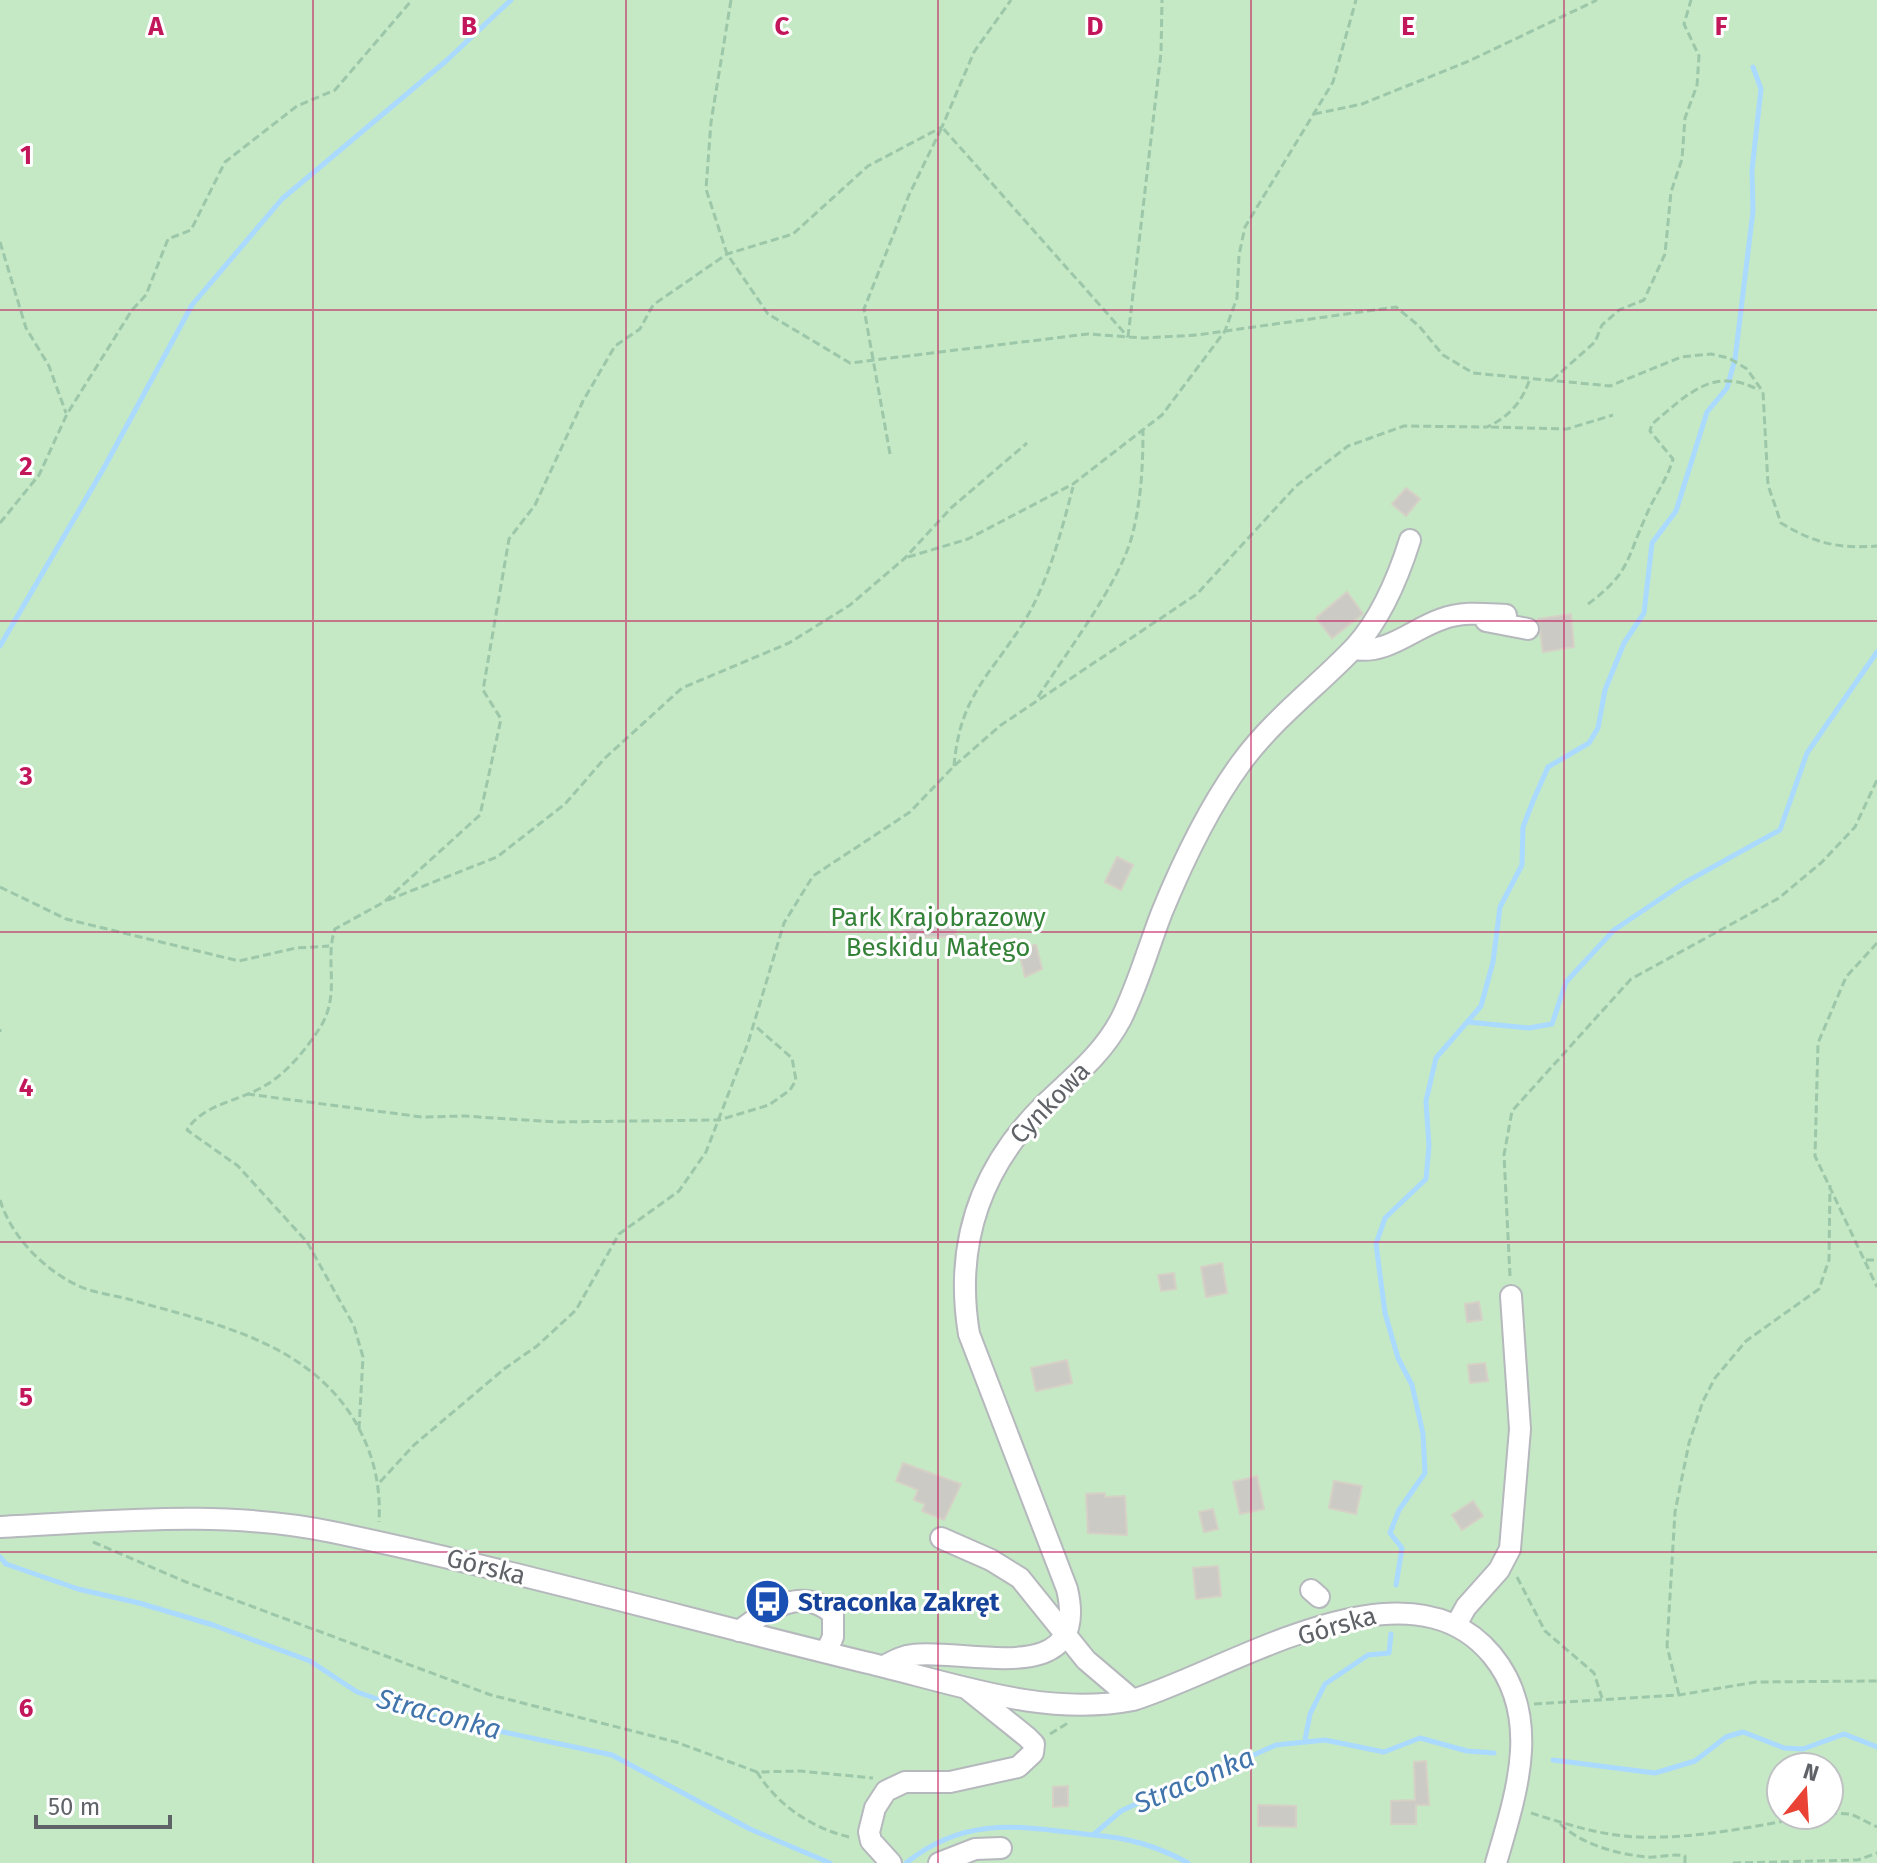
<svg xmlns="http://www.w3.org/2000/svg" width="1877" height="1863" font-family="'Fira Sans',sans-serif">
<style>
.green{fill:#c5e8c5;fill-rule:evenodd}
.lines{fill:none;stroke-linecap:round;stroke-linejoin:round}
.stream{stroke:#aadaff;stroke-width:5}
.building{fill:#cccac5;stroke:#d6d1c6;stroke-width:2}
.minor-casing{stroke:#b5b8bc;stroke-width:24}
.path{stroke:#9cc7a9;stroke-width:3;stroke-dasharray:8 4;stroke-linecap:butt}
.minor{stroke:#fff;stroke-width:20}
.grid{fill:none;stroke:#c2185b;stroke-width:2;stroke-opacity:0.55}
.labels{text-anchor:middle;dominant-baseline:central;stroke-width:6;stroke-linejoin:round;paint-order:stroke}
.park-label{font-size:26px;fill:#348238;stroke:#fff}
.street-label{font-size:26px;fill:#5f6368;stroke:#fff}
.transit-label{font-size:26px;font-weight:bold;fill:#164399;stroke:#fff;text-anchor:start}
.water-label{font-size:28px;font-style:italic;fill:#4174aa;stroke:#fff}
.grid-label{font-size:26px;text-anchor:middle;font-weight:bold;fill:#c2185b;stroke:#fff;stroke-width:6;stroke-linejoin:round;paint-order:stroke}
</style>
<rect width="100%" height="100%" fill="#f1efe8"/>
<path class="green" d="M0,0H1877V1863H0ZM1781,1767H1829V1815H1781Z"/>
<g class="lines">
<path class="stream" d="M0,646L105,466L192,305L282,199L446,61L511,0
M1468,1022L1529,1028L1552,1024L1566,982L1614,930L1684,883L1780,830L1807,753L1877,652
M0,1557L6,1564L78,1589L139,1603L213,1625L310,1661L357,1692L423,1715L612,1755L750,1829L830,1863
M1396,1585L1402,1548L1390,1533L1399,1510L1425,1473L1423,1434L1412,1385L1398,1358L1385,1313L1376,1244L1385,1218L1426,1179L1429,1146L1426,1101L1436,1058L1481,1006L1493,962L1500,907L1522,865L1523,827L1533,801L1548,767L1589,743L1598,728L1605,690L1624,643L1644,613L1652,543L1676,511L1707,412L1727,388L1735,359L1753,211L1752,170L1761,89L1753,67
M1305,1740L1310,1714L1325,1684L1368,1655L1389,1653L1391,1634
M1553,1760L1655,1773L1695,1761L1726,1737L1743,1732L1784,1748L1803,1749L1844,1734L1877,1747
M1094,1835C1129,1838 1157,1846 1188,1863
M906,1863C967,1814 1022,1827 1093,1835L1121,1811L1206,1772L1233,1764L1276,1745L1325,1740L1384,1752L1420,1738L1467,1751L1494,1753"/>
</g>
<path class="building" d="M1406,488L1420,499L1406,516L1392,504Z
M1347,592L1363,614L1332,638L1316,618Z
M1571,614L1574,647L1543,652L1538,619Z
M1117,857L1133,865L1121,890L1105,882Z
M903,918L955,919L956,937H924L925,953L903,956Z
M1036,945L1042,969L1025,977L1018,948Z
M1222,1263L1227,1293L1206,1297L1201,1267Z
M1174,1273L1176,1289L1161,1291L1158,1275Z
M1479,1302L1482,1320L1467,1322L1465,1304Z
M1067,1360L1072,1383L1036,1391L1031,1368Z
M1485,1363L1488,1381L1470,1383L1468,1365Z
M903,1463L961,1484L944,1520L922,1511L925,1504L914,1500L918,1490L896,1481Z
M1257,1476L1264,1509L1240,1514L1233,1482Z
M1334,1481L1362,1486L1356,1514L1329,1508Z
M1105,1493V1497L1125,1496L1127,1535L1088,1533L1086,1494Z
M1473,1501L1483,1516L1462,1530L1452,1515Z
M1213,1509L1218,1529L1204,1532L1199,1512Z
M1218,1566L1221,1596L1196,1599L1193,1568Z
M1426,1761L1429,1805H1416V1824H1391V1801L1415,1800L1414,1762Z
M1068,1786V1806L1053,1807V1787Z
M1258,1805L1296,1806V1827L1258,1826Z"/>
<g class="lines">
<defs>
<path id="minor" d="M1486,621L1528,629
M1353,649C1387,655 1412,629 1442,619C1462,611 1485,614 1506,615
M0,1527C109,1522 223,1509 332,1532C509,1569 684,1618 860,1661C948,1681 1042,1718 1133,1700C1232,1669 1407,1552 1492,1655C1543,1717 1516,1794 1496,1863
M941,1538L991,1560L1020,1578L1086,1660L1133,1700
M1311,1590L1319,1597
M1456,1625L1466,1607L1499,1570L1510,1549L1520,1429L1511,1296
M739,1631C767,1610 802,1585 833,1614V1637L826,1652
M884,1666C894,1661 902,1656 913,1655C966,1648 1091,1691 1067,1589L969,1334C954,1244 980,1168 1045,1104C1073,1077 1102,1055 1121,1019C1138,985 1148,948 1162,912C1183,861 1208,808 1241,763C1273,719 1318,686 1355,647C1382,617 1398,578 1410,540
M891,1863L871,1841L869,1832L875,1808L886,1791L905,1782H950L1018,1767L1033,1753L1034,1744L1027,1737L966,1688
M939,1863L975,1849L1001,1848"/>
</defs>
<use href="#minor" class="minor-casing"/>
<path class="path" d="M731,0L711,122L706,189L727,254L768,314L850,363L1088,334L1144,338L1197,335L1396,307L1419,326L1443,355L1473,373L1610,386L1681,357L1711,354L1729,358L1747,369L1763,392L1768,485L1781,523C1814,543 1838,549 1877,546
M1314,114L1362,104L1469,61L1597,0
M0,242L26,328L49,366L66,413
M1128,337L1161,53L1162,0
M1552,380L1595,342L1602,325L1619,310L1644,300L1665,254L1671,192L1682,159L1685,118L1697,85L1699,56L1684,24L1691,0
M1491,427L1567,429L1613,415
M890,454L864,309L909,195L942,127L1128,337
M0,523L39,475L67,414L132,310L146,295L168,239L191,230L225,162L297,106L335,90L412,0
M908,557L968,539L1073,484L1162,415L1225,331L1237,298L1239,255L1245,227L1333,82L1356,0
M1588,604C1630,573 1626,560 1646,516C1654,496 1667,480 1673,459L1650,431L1652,424C1688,394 1713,366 1759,390
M1038,697C1066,653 1119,584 1132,536C1141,502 1143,466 1143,431
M954,766C960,697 987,679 1022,625C1048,584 1061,533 1073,487
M0,887L66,919L239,961L296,948L329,946
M388,900L497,857L565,804L605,758L682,688L789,643L850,605L905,558L951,508L1027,443
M1877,943L1846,977L1818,1043L1815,1156L1877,1287
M0,1029V1032
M247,1094L422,1117L464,1116L556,1122L719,1120L769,1105L790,1090L796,1080L792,1058L754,1025
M0,1200C12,1238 45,1271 81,1287C95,1293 113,1295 128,1299C211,1323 304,1340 353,1418C373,1451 381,1484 379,1522
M1866,1260H1877
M1510,1276L1504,1155L1512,1111L1631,979L1779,898L1822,862L1855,827L1877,780
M359,1429L363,1357L354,1326L307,1242L238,1166L187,1130C202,1104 241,1101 266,1085C287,1073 308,1047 321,1026C341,992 324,961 335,929L384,902L480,815L501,719L483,690L509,539L535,505L583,401L615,346L640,329L653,305L727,254L793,234L868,166L942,127L974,52L1011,0
M380,1482L414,1445L504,1369L537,1346L576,1310L619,1234L679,1191L706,1152L748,1043L784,923L813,876L910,812L954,766L1001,725L1197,594L1296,486L1348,446L1404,426L1487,427C1509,417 1523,401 1530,378
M93,1542L186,1582L491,1695L676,1742L757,1772
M1517,1577L1545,1631L1594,1673L1602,1698
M1679,1695L1667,1646L1675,1512L1689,1443L1703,1401L1715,1378L1746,1341L1819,1289L1829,1260L1830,1185
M1534,1704L1679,1695L1756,1682L1877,1681
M1050,1734L1068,1723
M1531,1813C1566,1824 1602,1836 1639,1837C1697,1839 1758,1826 1815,1815
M1829,1813L1851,1814L1877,1827
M1560,1824C1583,1845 1617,1854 1647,1857C1660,1858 1672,1853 1685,1856V1863
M849,1837C812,1828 777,1805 757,1772L800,1771L873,1778
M1733,1863L1858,1860L1877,1853"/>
<use href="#minor" class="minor"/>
</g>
<path class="grid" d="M313,0V1863M626,0V1863M938,0V1863M1251,0V1863M1564,0V1863M0,310H1877M0,621H1877M0,932H1877M0,1242H1877M0,1552H1877"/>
<defs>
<symbol id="bus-disc" viewBox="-11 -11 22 22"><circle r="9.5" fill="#1a4fb4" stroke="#fff"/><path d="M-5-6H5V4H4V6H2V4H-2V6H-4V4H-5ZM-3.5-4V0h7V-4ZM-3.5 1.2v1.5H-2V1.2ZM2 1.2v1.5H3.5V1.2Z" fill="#fff"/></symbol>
</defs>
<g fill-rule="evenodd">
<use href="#bus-disc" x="742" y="1576" width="51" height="51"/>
</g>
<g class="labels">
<g class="park-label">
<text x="938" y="917">Park Krajobrazowy<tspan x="938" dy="30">Beskidu Małego</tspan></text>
</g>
<g class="street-label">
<text transform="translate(1050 1103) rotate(-46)">Cynkowa</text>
<text transform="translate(486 1567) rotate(14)">Górska</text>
<text transform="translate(1337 1626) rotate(-16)">Górska</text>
</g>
<g class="transit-label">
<text x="798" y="1602">Straconka Zakręt</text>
</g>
<g class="water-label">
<text transform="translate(439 1714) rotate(15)">Straconka</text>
<text transform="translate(1194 1780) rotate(-23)">Straconka</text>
</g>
</g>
<g class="grid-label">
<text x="156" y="35">A</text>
<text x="469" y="35">B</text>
<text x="782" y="35">C</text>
<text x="1095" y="35">D</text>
<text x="1408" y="35">E</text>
<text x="1721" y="35">F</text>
<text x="26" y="164">1</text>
<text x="26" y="475">2</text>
<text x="26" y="785">3</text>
<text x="26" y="1096">4</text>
<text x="26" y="1406">5</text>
<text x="26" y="1717">6</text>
</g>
<g transform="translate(1805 1791) rotate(18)"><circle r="38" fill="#ffffff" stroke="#bfc1c3" stroke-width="2"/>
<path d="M0-6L14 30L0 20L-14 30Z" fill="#ea4335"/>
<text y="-12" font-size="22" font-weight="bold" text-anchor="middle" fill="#5f6368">N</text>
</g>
<path d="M36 1815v12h134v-12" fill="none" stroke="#5f6368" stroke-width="4"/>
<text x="48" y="1815" font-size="24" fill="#5f6368" stroke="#ffffff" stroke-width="6" paint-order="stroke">50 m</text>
</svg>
